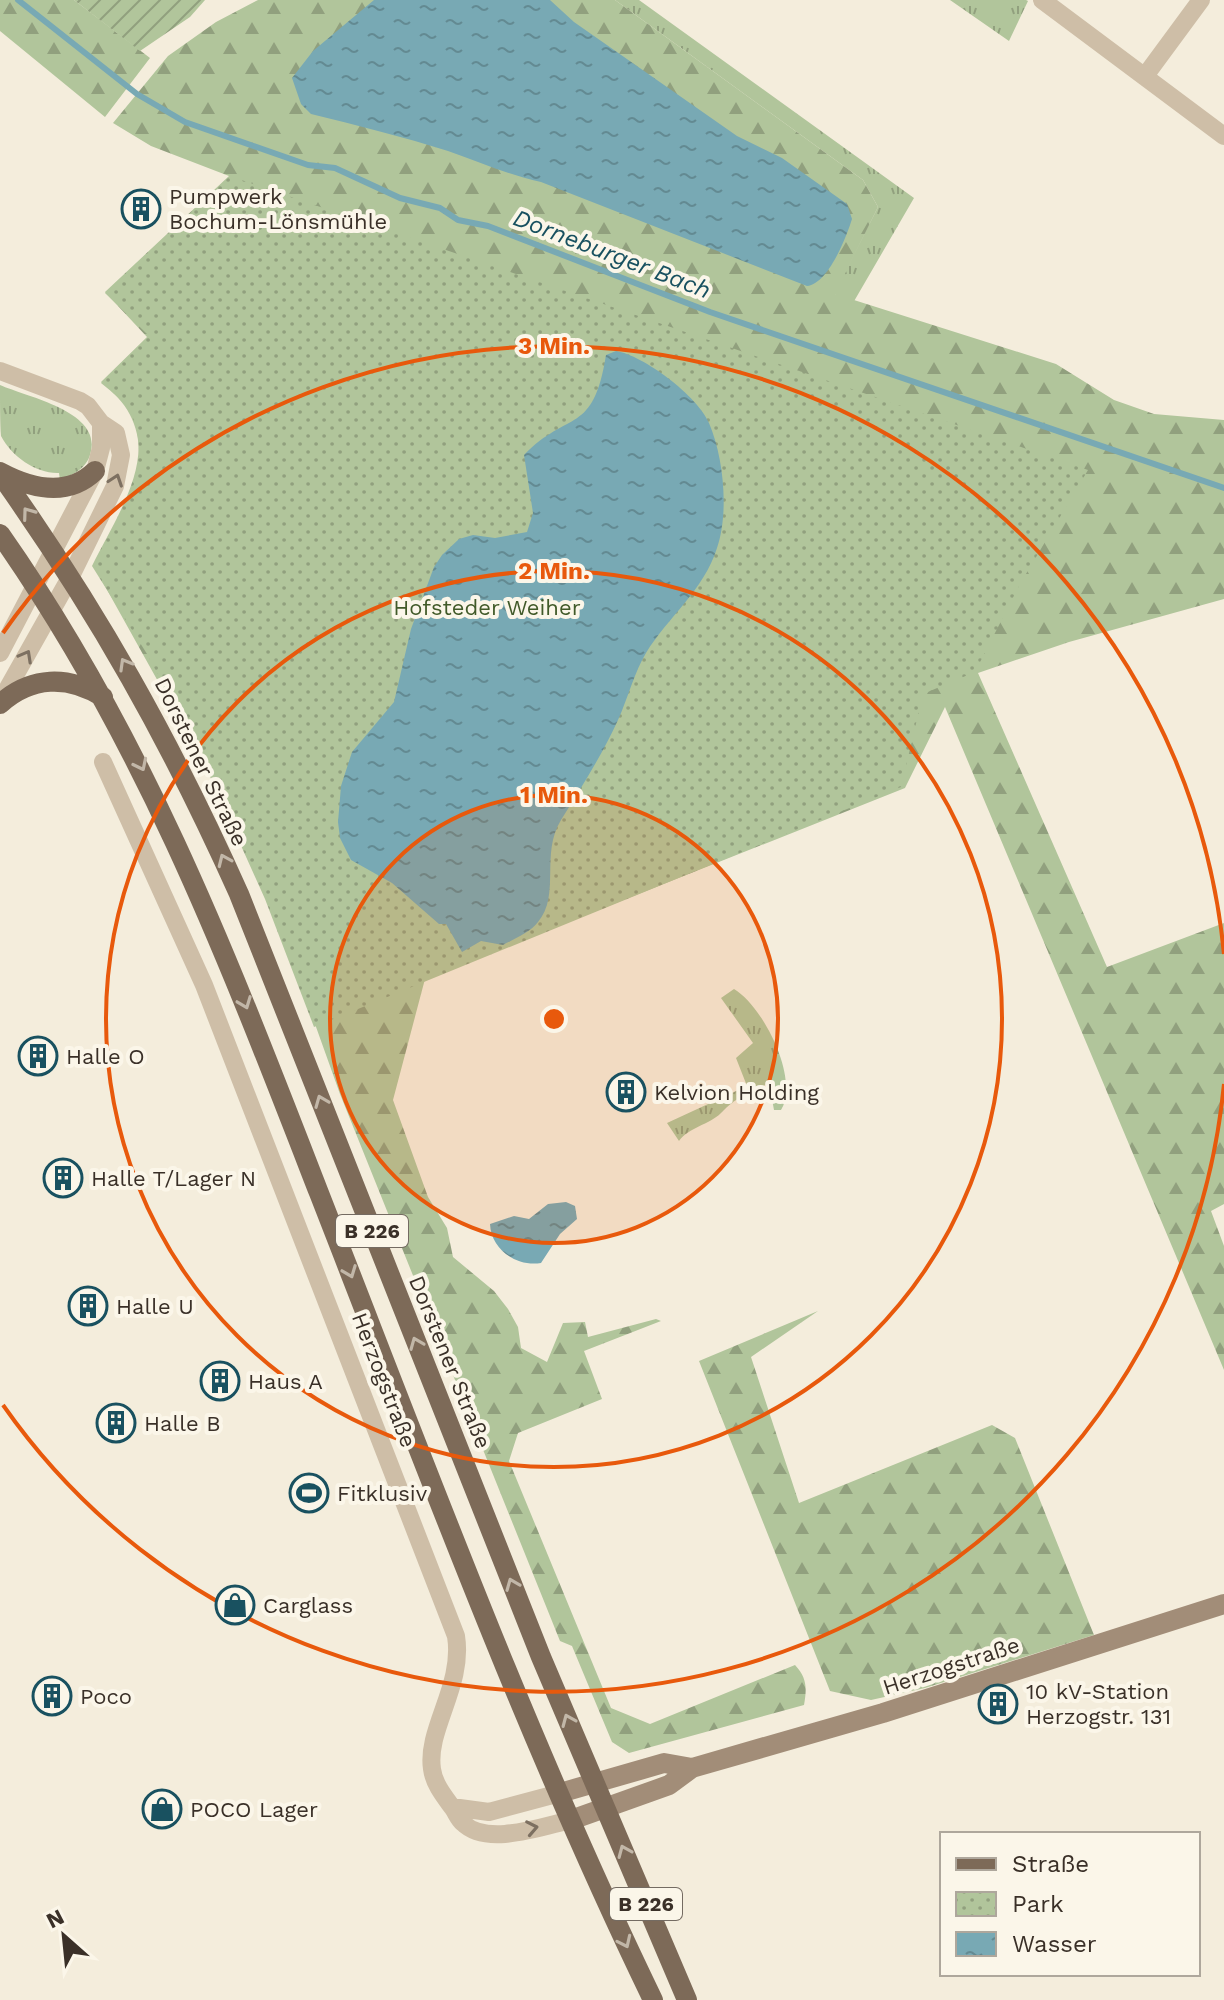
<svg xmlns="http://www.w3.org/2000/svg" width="1224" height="2000" font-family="'Work Sans',sans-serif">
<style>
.grass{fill:url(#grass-tufts)}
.forest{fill:url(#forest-firs)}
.park{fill:url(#park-dots)}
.garden{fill:url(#garden-furrows)}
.water{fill:url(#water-ripples)}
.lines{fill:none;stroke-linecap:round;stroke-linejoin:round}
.stream{stroke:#78a9b4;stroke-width:6}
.street{stroke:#cebea7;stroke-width:18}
.secondary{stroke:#a28d78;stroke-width:20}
.primary{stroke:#7d6a58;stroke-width:20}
.oneway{stroke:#7d7061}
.oneway2{stroke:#c2b7a8}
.ring{fill:none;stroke:#e8590c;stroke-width:4}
.labels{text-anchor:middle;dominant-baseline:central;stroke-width:8;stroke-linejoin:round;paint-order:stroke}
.shield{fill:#fbf6e9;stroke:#746b62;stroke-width:2}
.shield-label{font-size:20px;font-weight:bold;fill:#3a3028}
.poi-label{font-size:22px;fill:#3a3028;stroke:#fbf6e9;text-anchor:start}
.park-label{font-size:22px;fill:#415a29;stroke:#fbf6e9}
.street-label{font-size:22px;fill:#3a3028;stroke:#fbf6e9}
.water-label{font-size:24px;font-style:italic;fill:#195160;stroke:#fbf6e9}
.centre{fill:#e8590c;stroke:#fbf6e9;stroke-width:4}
.ring-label{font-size:24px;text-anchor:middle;font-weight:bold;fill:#e8590c;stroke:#fbf6e9;stroke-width:8;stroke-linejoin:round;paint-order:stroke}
</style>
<defs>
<pattern id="grass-tufts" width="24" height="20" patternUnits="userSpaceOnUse" patternTransform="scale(2)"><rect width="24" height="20" fill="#b1c59b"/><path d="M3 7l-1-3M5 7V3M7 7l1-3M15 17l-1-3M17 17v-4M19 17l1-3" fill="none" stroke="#91a07e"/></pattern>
<pattern id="forest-firs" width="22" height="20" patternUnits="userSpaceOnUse" patternTransform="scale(2)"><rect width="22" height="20" fill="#b1c59b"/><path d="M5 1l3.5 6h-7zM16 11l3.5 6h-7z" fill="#91a07e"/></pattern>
<pattern id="park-dots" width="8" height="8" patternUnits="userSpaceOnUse" patternTransform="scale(2)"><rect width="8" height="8" fill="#b1c59b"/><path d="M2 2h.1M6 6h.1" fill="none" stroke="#91a07e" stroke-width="1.8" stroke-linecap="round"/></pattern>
<pattern id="garden-furrows" width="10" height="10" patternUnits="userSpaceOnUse" patternTransform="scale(2)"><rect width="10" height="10" fill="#b1c59b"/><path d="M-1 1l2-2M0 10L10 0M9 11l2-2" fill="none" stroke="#91a07e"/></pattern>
<pattern id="water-ripples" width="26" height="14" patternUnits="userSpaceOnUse" patternTransform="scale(2)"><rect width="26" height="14" fill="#78a9b4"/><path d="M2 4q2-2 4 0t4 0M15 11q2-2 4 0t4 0" fill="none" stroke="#638a92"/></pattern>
</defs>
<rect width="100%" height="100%" fill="#f4eddc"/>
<path class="grass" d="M615,0H639L914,198L853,303L834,294L878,207L863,180Z
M950,0H1026L1028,1L1009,41Z
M0,385C27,397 100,411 91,451C88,468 74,474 60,480L59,473C37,474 12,457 1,436C0,424 0,399 0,385Z
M734,989C763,1006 800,1079 781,1110H774L769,1083C747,1095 738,1095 721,1113C709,1125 689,1127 679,1141L667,1123L747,1086L736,1058L753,1043L721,998Z"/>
<path class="forest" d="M0,0H74L150,58L105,117L0,31Z
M258,0H615L863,180L878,207L835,294L1056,364L1114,400L1154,414L1224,420V599L1069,642L978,673L1107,967L1224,923V1204L1211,1211L1224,1246V1370L945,707L905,788L425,979L393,1100L428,1197L447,1228L453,1257L494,1291L508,1309L518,1327L521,1348L547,1362L563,1323L585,1322L588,1337L656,1319L661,1321L584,1351L602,1399L518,1433L509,1461L611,1708L650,1724L795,1665C807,1678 807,1688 804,1705L629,1753L612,1742L572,1646L560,1641L340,1094L271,901L238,825L101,579L139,463C141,427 129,404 101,382L147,337L105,292L229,176L151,146L113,123L168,56L216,22Z
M818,1311L751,1357L799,1503L992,1425L1015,1438L1094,1635L925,1688L871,1700L830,1691L699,1361Z"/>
<path class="park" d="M230,176L1088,470L1020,584L975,672L923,694L901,787L314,1027L265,899L203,761L147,654L92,566C114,520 163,453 124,404C118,396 109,390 101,383L149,336L105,293Z"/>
<path class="garden" d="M74,0H205L190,17L140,51Z"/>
<path class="water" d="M374,0H550L574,22L737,136L782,158L847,204L852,219C846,238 828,284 807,286L541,182C508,175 480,162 448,151C403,137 357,125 311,114L301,104L292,78L313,51Z
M616,351C643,355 698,396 709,423C724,458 729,513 717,548C704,590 668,617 646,653C634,673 628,698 618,720C602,755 581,788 561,820C540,854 561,895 538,922C531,932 514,939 503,945L481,941L462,952L446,924H439L392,883L351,860L340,838L338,822L341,786L352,752L394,702L411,629L434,567L442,555L459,539L473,535L495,538L527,532L533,513L524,455C569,409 593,436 606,355Z
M566,1202L575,1206L577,1219L560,1234L541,1263C516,1267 491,1249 490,1224L514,1216L529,1219L548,1204Z"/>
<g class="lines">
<path class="stream" d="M18,0L137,94L185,122L308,165L335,168L400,198L440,208L458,220L488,226L710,312L1224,488"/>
<path class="street" d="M1042,0L1224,136
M1145,76L1201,0
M0,371L80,401L88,406L101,423L116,433L121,455L115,486L71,576L0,702
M0,653L95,471L101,448V423
M103,762L204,985L456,1636C464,1686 426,1729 432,1769C434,1784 444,1796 452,1807C456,1812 458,1819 463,1823C487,1847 543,1826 571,1820
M452,1807L489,1812L560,1793"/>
<path class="secondary" d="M560,1793L664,1763L692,1768
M571,1820L669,1785L692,1768L883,1713L1224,1604"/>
<path class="primary" d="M0,472C30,488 67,498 95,471
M0,474C98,612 170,740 239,894L541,1657L687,2000
M0,534C146,742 228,959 319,1193C425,1464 526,1738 653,2000
M0,704C31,676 68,675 103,697"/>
</g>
<defs><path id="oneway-chevron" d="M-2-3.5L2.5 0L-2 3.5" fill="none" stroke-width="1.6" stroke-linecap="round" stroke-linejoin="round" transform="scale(2)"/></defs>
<g class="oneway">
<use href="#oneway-chevron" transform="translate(116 480) rotate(-71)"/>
<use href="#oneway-chevron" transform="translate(26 656) rotate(-61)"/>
<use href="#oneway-chevron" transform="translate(532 1828) rotate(-11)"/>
</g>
<g class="oneway2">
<use href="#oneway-chevron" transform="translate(28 513) rotate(-126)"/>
<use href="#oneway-chevron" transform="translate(125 664) rotate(-120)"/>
<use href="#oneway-chevron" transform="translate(141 765) rotate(64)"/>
<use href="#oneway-chevron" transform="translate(224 860) rotate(-114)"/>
<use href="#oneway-chevron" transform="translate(245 1003) rotate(69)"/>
<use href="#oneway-chevron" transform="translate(321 1101) rotate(-112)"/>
<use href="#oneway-chevron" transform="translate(350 1272) rotate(69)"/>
<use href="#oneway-chevron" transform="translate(416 1343) rotate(-112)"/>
<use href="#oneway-chevron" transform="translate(512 1584) rotate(-112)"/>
<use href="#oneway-chevron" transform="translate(568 1720) rotate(-113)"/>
<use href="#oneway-chevron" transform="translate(624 1851) rotate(-113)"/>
<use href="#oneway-chevron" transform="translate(625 1942) rotate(65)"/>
</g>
<circle cx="554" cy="1019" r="224" fill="#e8590c" fill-opacity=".12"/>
<g class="ring">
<circle cx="554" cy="1019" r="224"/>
<circle cx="554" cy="1019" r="448"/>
<path d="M1224 1084A673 673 0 0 1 3 1405M3 633A673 673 0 0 1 1224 954"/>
</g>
<defs>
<symbol id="building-ring" viewBox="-11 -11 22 22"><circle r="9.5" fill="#fbf6e9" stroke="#195160" stroke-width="1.5"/><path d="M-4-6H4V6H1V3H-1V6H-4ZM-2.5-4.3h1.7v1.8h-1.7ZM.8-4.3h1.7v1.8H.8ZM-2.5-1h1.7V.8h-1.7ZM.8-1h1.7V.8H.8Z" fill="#195160"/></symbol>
<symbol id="stadium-ring" viewBox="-11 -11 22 22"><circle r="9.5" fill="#fbf6e9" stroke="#195160" stroke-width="1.5"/><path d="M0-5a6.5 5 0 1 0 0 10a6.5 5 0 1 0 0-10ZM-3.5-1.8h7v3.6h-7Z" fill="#195160"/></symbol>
<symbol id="shop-ring" viewBox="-11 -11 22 22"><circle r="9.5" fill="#fbf6e9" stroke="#195160" stroke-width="1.5"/><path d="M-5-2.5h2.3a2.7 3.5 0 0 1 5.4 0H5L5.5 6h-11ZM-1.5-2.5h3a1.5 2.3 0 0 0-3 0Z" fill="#195160"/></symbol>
</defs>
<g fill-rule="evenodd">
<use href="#building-ring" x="119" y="187" width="44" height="44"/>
<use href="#building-ring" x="16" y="1034" width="44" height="44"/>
<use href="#building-ring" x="604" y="1070" width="44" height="44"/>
<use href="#building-ring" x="41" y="1156" width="44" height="44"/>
<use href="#building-ring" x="66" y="1284" width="44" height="44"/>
<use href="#building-ring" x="198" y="1359" width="44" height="44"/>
<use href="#building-ring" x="94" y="1401" width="44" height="44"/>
<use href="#stadium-ring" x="287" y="1471" width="44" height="44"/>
<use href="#shop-ring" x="213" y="1583" width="44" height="44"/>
<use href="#building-ring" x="30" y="1674" width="44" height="44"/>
<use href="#building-ring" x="976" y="1682" width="44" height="44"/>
<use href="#shop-ring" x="140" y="1787" width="44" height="44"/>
</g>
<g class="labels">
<g class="shield">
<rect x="336" y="1215" width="72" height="32" rx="6"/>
<rect x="610" y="1888" width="72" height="32" rx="6"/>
</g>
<g class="shield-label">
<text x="372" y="1231">B 226</text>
<text x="646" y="1904">B 226</text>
</g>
<g class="poi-label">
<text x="169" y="196">Pumpwerk<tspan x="169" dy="25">Bochum-Lönsmühle</tspan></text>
<text x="66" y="1056">Halle O</text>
<text x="654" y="1092">Kelvion Holding</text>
<text x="91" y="1178">Halle T/Lager N</text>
<text x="116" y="1306">Halle U</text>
<text x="248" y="1381">Haus A</text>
<text x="144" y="1423">Halle B</text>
<text x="337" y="1493">Fitklusiv</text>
<text x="263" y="1605">Carglass</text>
<text x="1026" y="1691">10 kV-Station<tspan x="1026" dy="25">Herzogstr. 131</tspan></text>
<text x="80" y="1696">Poco</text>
<text x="190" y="1809">POCO Lager</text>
</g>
<g class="park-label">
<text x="487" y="607">Hofsteder Weiher</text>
</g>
<g class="street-label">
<text transform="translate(201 762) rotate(64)">Dorstener Straße</text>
<text transform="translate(450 1362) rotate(68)">Dorstener Straße</text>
<text transform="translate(384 1380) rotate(69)">Herzogstraße</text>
<text transform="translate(951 1666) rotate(-18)">Herzogstraße</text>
</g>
<g class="water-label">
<text transform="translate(612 254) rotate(21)">Dorneburger Bach</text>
</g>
</g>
<circle cx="554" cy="1019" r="12" class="centre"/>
<g class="ring-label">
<text x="554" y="354">3 Min.</text>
<text x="554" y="579">2 Min.</text>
<text x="554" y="803">1 Min.</text>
</g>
<rect x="940" y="1832" width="260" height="144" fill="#fbf6e9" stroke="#aea79c" stroke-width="2"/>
<rect x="956" y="1858" width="40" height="12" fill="#7d6a58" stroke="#aea79c" stroke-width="2"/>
<text x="1012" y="1872" font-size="24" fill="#3a3028">Straße</text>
<rect x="956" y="1892" width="40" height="24" fill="url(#park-dots)" stroke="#aea79c" stroke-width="2"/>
<text x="1012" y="1912" font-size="24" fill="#3a3028">Park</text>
<rect x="956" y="1932" width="40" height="24" fill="url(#water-ripples)" stroke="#aea79c" stroke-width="2"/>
<text x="1012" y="1952" font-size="24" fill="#3a3028">Wasser</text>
<g transform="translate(64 1936) rotate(333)" stroke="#fbf6e9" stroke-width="6" paint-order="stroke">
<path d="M0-6L14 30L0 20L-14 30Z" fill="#3a3028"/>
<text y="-12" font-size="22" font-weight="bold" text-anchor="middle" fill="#3a3028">N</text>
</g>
</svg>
